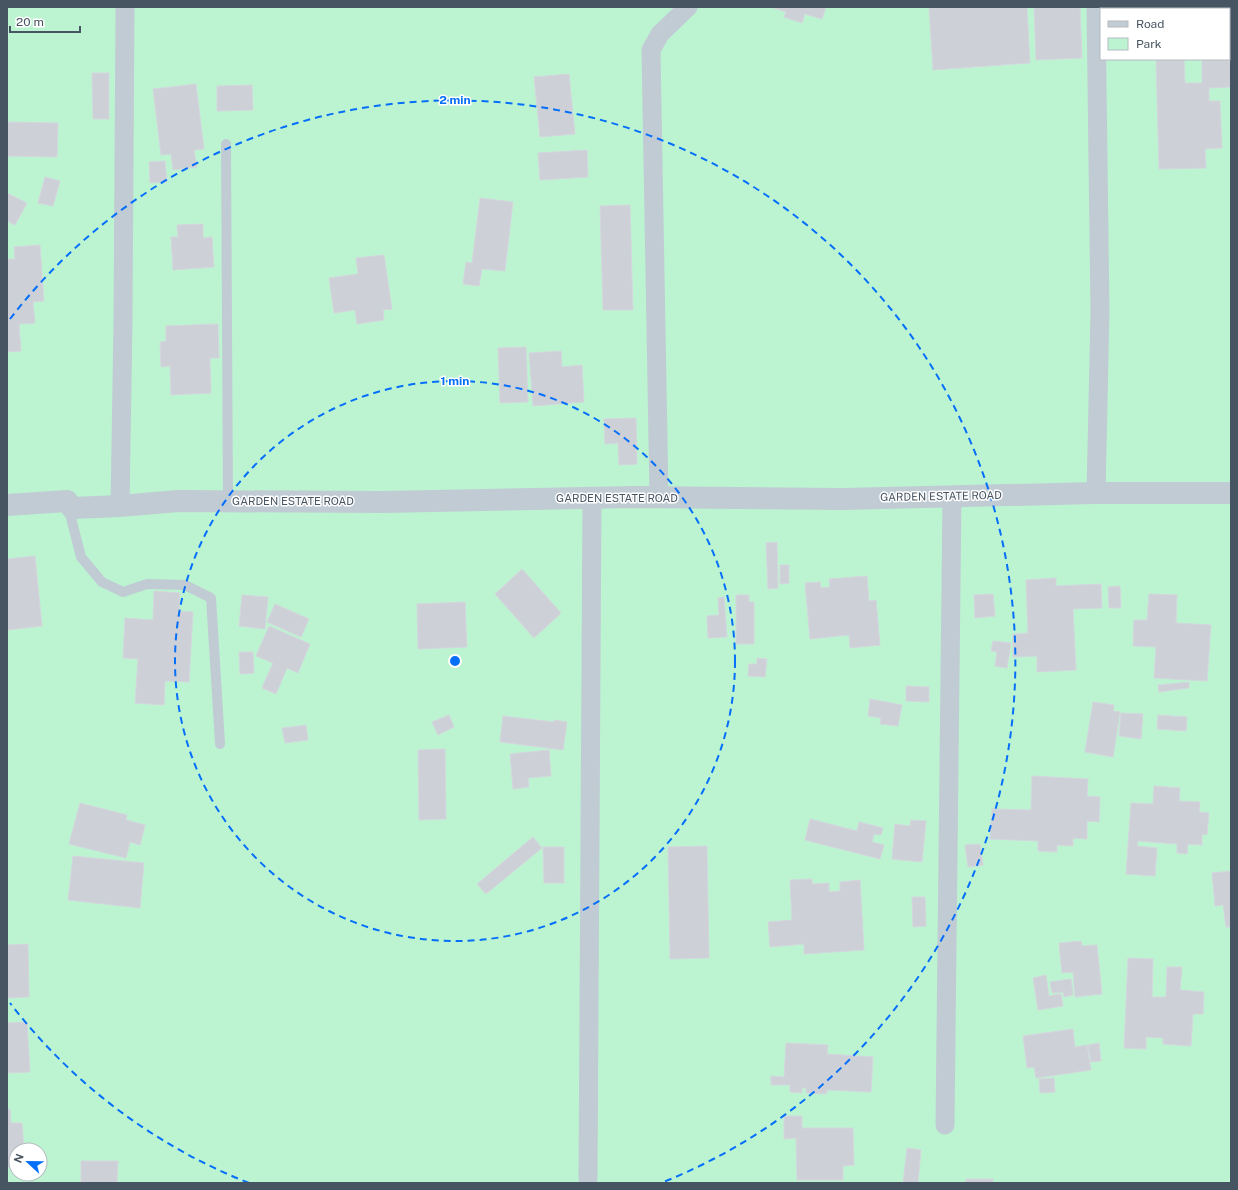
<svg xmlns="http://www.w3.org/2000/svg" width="1238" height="1190" font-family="'Public Sans',sans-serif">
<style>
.green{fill:#bcf4d2;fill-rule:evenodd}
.building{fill:#cdd0d6;stroke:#d4d7dd}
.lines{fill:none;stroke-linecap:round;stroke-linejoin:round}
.service{stroke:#c1cbd4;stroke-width:10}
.minor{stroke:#c1cbd4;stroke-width:19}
.tertiary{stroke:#c1cbd4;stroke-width:22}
.ring{fill:none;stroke:#056ff9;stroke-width:2;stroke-dasharray:7 5}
.labels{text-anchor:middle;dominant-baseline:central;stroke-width:3;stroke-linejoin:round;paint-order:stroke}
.street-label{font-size:11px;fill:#475461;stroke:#fff}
.centre{fill:#056ff9;stroke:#fff;stroke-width:2}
.ring-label{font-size:12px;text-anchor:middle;font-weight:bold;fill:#056ff9;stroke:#fff;stroke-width:3;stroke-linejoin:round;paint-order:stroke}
</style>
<rect width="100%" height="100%" fill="#f4f1f1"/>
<path class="green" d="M7,7H1231V1183H7ZM1101,9H1229V59H1101ZM16,1150H40V1174H16Z"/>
<path class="building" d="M771,7H826L822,19L805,14L802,23L784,17L786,12Z
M929,7H1027L1030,63L933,70Z
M1034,7H1080L1082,58L1036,60Z
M1229,44H1231V87L1209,88V101H1220L1222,148L1205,149L1206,168L1159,169L1156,59H1184L1185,83H1202V59H1229Z
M92,73H109V119H93Z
M569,74L575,134L540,137L534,77Z
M196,84L204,149L194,150L197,167L173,170L171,154L161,155L153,89Z
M252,85L253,110L217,111V86Z
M7,122L58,123L57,157L7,156Z
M587,150L588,177L540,180L538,153Z
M165,161L167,182L150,183L149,162Z
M45,177L60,181L53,206L38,203Z
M7,193L27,203L15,225L7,221Z
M480,198L513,202L505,271L482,269L479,286L463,284L466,262L472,263Z
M630,205L633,310H603L600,206Z
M203,224V238L212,237L214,267L173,270L171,237H178L177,225Z
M40,245L44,301L33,302L35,323L19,324L21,351L7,352V259H15L14,247Z
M384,255L392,309L383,310L384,320L357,324L355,310L334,313L329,278L358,274L356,258Z
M218,324L219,358H210L211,393L171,395L170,366L161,367L160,342L166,341V326Z
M526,347L528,402L500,403L498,348Z
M561,351L562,367L582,365L584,402L533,406L529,353Z
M636,418L637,464L619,465L618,443L605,444L604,419Z
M777,542L778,588L768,589L766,543Z
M35,556L42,626L7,630V559Z
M780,565H789V583L780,584Z
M522,569L561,613L534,638L495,594Z
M867,576L869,601L876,600L880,645L850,648L849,635L810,639L805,583L820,582L821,588L830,587L829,579Z
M1056,578V586L1101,584L1102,608L1073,609L1076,670L1037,672V656L1013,657V634L1028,633L1026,580Z
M1120,586L1121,608H1109L1108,587Z
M154,591L180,593L179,611L193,612L189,682L165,681L164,705L135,703L138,659L123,658L125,618L153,620Z
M993,594L995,616L975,618L974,595Z
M1149,594L1177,595L1176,623L1211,625L1207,681L1154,678L1156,647L1133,646L1134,620H1147Z
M242,595L268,597L265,629L239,626Z
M736,595H749V602H754V644H736Z
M724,597L727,637L708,638L707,616L719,615L718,598Z
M465,602L467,647L418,649L417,604Z
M275,604L309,619L301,637L267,622Z
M269,626L310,644L298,673L287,668L276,694L262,688L273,663L256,656Z
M993,641L1011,643L1007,668L995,666L997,652L991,651Z
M239,652H253L254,673L240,674Z
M757,658L767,659L765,677L748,676L749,664H757Z
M1189,682V688L1159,692L1158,685Z
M906,686L929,687V702L906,701Z
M870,699L902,705L898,726L880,724L881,718L868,716Z
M1093,702L1114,705L1113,711L1120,712L1113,757L1085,752Z
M1121,713L1143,714L1141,739L1119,736Z
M449,715L454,727L438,735L432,722Z
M1158,715L1187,717L1186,731L1157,729Z
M503,716L554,722V720L567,722L563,750L500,742Z
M306,725L308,740L285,743L282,728Z
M445,749L446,819L419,820L418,750Z
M549,750L551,776L528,778L529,787L513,789L510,754Z
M1032,776L1088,779L1087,796L1100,797L1099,822L1087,821V839L1073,838V846L1057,845V852L1038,851V841L990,839L992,809L1031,810Z
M1154,786L1180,788L1179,801L1200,802L1199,812L1209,813L1207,835L1202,834V845L1188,844L1187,854L1177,853V844L1138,841L1137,846L1157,848L1155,876L1126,874L1131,803L1153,804Z
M80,803L127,815L126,820L145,825L140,845L130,842L126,858L69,844Z
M810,819L857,831L859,822L883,828L881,835L874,834L872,842L884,845L880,859L805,840Z
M911,820L926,821L922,862L892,859L895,824L910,826Z
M533,837L542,848L486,894L477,884Z
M980,844L983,865L968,867L965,845Z
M707,846L709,958L670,959L668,847Z
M543,847H564V883H544Z
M73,856L144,863L140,908L68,900Z
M1231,871V927H1226L1223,905L1215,906L1212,873Z
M812,879V884L829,883V892L840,891V882L860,880L864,950L804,954V944L770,947L768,922L792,920L790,880Z
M912,897H925L926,926L913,927Z
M1081,941L1082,946L1097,945L1102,994L1075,997L1073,972L1062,973L1059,943Z
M28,944L29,997L7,998V945Z
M1128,958L1153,959L1152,997H1166L1167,967H1182L1180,990L1204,992L1203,1014H1193L1191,1046L1163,1044V1038L1146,1037V1049L1124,1048Z
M1046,975L1049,996L1061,994L1063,1006L1038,1010L1033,978Z
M1071,979L1073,995L1064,997L1063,992L1052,993L1050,982Z
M27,1022L30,1072L7,1073V1023Z
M1073,1029L1075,1047L1087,1045L1091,1070L1036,1078L1034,1067L1027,1068L1023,1036Z
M786,1043L828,1045L827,1054L873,1057L871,1092L827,1090V1094L806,1093V1088H802V1093L790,1092V1085H771V1076L784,1077Z
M1099,1043L1101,1061L1091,1062L1088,1045Z
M1054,1078L1055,1092L1040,1093L1039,1079Z
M7,1109H10L11,1123H22L24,1150H16V1167H7Z
M784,1116H802V1128H853L854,1165L843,1166V1180H797L796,1138L784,1139Z
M907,1148L921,1150L918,1183H903Z
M81,1161H118L117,1183H81Z
M966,1179H993V1183H966Z"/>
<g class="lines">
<path class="service" d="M226,144L228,501
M68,506L81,557L102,582L123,592L147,584L185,585L211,598L220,744"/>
<path class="minor" d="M1096,7L1100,312L1096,493
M659,497L651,50L660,34L688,7
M120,506L123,321L125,7
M945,1125L952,496
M588,1178L592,498"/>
<path class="tertiary" d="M7,505L67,501L72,508L120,506L178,501L383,502L633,497L843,499L1096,493H1231"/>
</g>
<g class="ring">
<circle cx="455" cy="661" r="280"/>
<path d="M249 1183A561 561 0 0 1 10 1003M10 319A561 561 0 1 1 661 1183"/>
</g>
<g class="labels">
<g class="street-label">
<text transform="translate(941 496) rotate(-1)">GARDEN ESTATE ROAD</text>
<text x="617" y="498">GARDEN ESTATE ROAD</text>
<text x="293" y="501">GARDEN ESTATE ROAD</text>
</g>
</g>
<circle cx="455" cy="661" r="6" class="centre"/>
<g class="ring-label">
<text x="455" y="104">2 min</text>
<text x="455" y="385">1 min</text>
</g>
<rect width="1238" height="1190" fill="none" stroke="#475461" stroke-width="16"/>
<rect x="1100" y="8" width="130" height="52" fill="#ffffff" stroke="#b5bbc0"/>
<rect x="1108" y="21" width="20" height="6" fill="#c1cbd4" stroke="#b5bbc0"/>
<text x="1136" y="28" font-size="12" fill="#475461">Road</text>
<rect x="1108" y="38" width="20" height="12" fill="#bcf4d2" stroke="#b5bbc0"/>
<text x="1136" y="48" font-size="12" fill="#475461">Park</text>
<g transform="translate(28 1162) rotate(292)"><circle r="19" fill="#ffffff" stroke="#b5bbc0"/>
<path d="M0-3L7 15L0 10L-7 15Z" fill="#056ff9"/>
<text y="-6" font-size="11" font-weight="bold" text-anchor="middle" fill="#475461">N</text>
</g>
<path d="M10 26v6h70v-6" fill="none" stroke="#475461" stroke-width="2"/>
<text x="16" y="26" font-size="12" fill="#475461" stroke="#ffffff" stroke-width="3" paint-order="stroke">20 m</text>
</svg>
